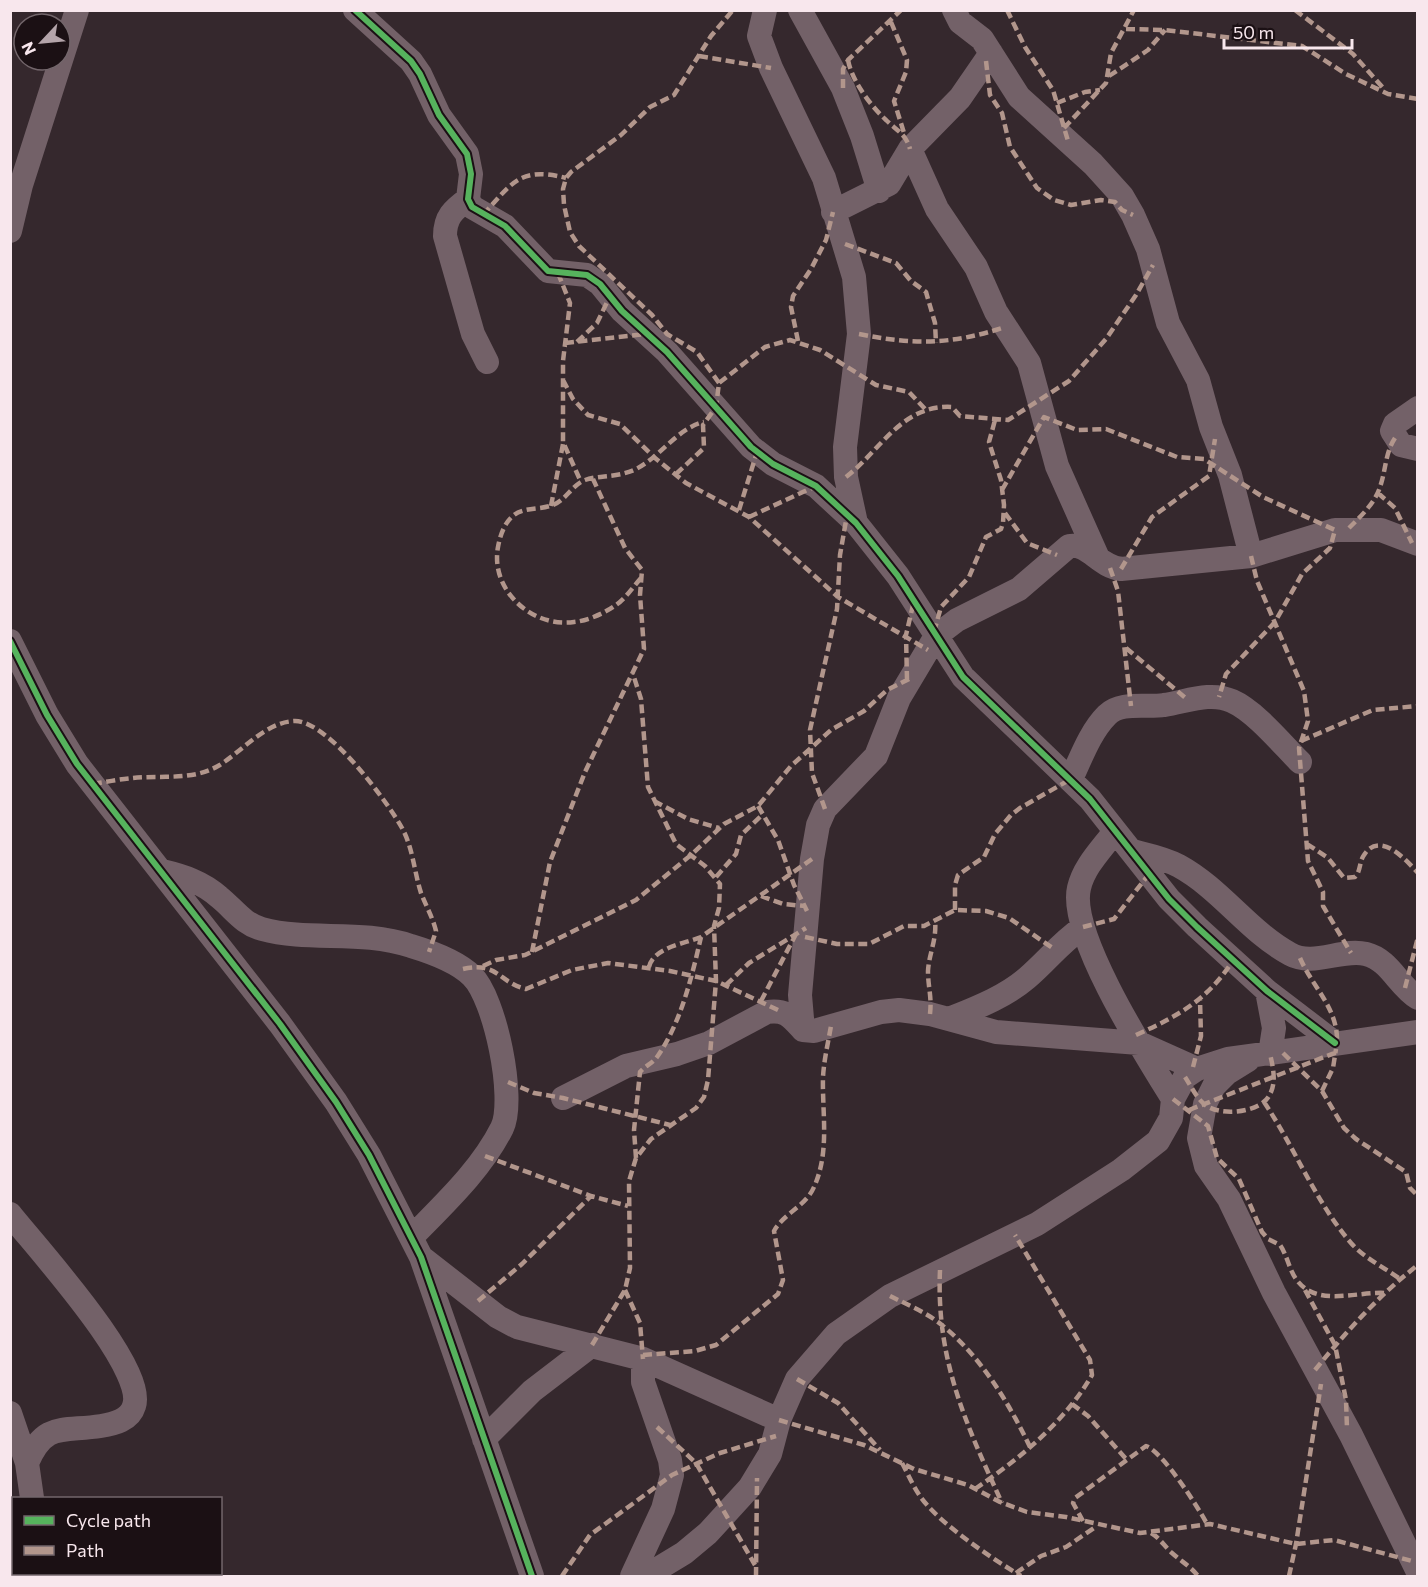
<svg xmlns="http://www.w3.org/2000/svg" width="1428" height="1587" font-family="Commissioner,sans-serif">
<style>
.lines{fill:none;stroke-linecap:round;stroke-linejoin:round}
.minor{stroke:#736168;stroke-width:24}
.quiet{stroke:#b2968c;stroke-width:4.5;stroke-dasharray:9 4.5;stroke-linecap:butt}
.cycleway-casing{stroke:#1b1014;stroke-width:10}
.cycleway{stroke:#56b35d;stroke-width:6}
</style>
<rect width="100%" height="100%" fill="#35282d"/>
<g class="lines">
<path class="minor" d="M355,10L411,61L420,74L439,115L467,154L471,174L468,199L472,207L505,226L548,271L587,275L600,284L622,311L667,352L751,447L773,464L816,486L856,523L898,576L963,677L1090,799L1169,899L1197,927L1267,991L1335,1043
M765,10L759,36L771,68L824,178L854,277L859,334L845,447L846,477L856,523
M800,10L843,88L862,136L879,191
M954,10L960,22L982,39L1019,97L1093,164L1122,196L1133,215L1148,249L1168,323L1198,380L1211,427L1230,475L1251,556
M910,149L937,209L976,267L996,312L1029,363L1057,466L1098,558
M468,199C453,210 445,217 445,236L473,334L487,362
M833,212L889,184L910,149L960,98L991,53
M10,231L21,185L77,10
M1418,408L1395,424L1392,431L1401,445L1418,449
M10,641L47,715L77,764L280,1024L336,1102L369,1155L421,1257L532,1576
M1071,779C1081,758 1090,732 1107,715C1121,701 1146,708 1164,705C1186,702 1210,691 1232,701C1255,711 1282,744 1300,762
M1115,831C1102,849 1084,866 1079,888C1068,934 1147,1057 1173,1099
M1132,851C1148,855 1164,858 1179,866C1221,889 1248,931 1290,954C1313,967 1342,948 1366,954C1390,960 1398,986 1418,998
M162,871C183,876 202,882 219,897C234,909 243,924 262,929C310,942 361,929 411,946C431,952 458,962 472,976C495,998 516,1099 502,1128C481,1170 444,1204 412,1237
M1267,991L1274,1028L1270,1054
M949,1019C976,1008 1005,997 1027,978C1048,960 1059,944 1083,927
M803,1030L800,995L812,859L818,825L825,809L876,756L899,698L936,636L957,620L1019,589L1069,546C1089,543 1098,566 1121,569L1251,556L1335,530H1381L1418,544
M1248,1060L1227,1073L1214,1086L1205,1104L1199,1138L1206,1166L1229,1199L1274,1293L1351,1435L1418,1572
M563,1098L626,1066L677,1054L709,1043L767,1012C786,1009 791,1017 803,1030L814,1031L881,1012L899,1010L930,1014L996,1032L1139,1043L1197,1069
M10,1214C36,1247 147,1368 134,1406C130,1420 114,1424 101,1426C63,1432 45,1421 27,1463
M421,1257L498,1317L517,1327L643,1359L779,1420
M10,1413L27,1463L32,1498
M484,1439L532,1391L592,1345
M34,1576V1574
M632,1576L663,1509L672,1475L670,1460L643,1382V1359
M646,1576L684,1553L708,1533L750,1487L770,1454L779,1420L797,1379L836,1334L890,1296L1037,1224L1121,1170L1158,1141L1171,1118L1173,1099L1185,1077L1197,1069L1228,1059L1418,1032"/>
<path class="quiet" d="M1007,10L1025,47L1053,90L1068,141
M1295,10L1353,54L1384,89
M891,22L907,60L906,72L894,101L905,136
M1126,29L1165,30L1302,46L1346,74L1388,94L1418,99
M699,56L771,68
M848,60C852,81 870,105 886,120C896,130 906,134 910,149
M986,61L990,95L1002,113L1010,147L1037,188L1054,200L1071,205L1101,200L1115,202L1122,210L1133,215
M1109,76L1148,50L1165,30
M843,88V69L848,60L901,10
M1057,103L1085,92L1100,90
M1064,128L1106,83L1111,53L1134,10
M483,215C512,183 520,166 566,178
M845,244L896,263L911,281L926,292L935,323L936,343
M558,273L570,303L563,361V442L581,482
M859,334C913,345 951,345 1005,327
M798,341L791,307L793,296L811,269L826,240L833,212
M577,342L597,323L610,296
M565,343L646,334
M563,380L573,399L588,415L620,424L655,458L686,483L749,517L838,597L928,650
M719,383L697,352L667,334L652,315L579,246L570,232L564,205L563,189L566,178L571,172L621,135L650,107L674,95L711,36L733,10
M676,474L704,448L703,425L716,407L719,383L765,347L790,340L820,350L876,385L909,392L926,410
M846,477C880,451 902,404 952,407L960,416L1008,420L1069,381L1106,339L1136,295L1153,265
M1002,490L1044,417L1077,430L1106,429L1177,457L1204,459L1263,497L1335,530L1330,548L1302,574L1275,622L1226,674L1219,697
M1378,493L1395,508L1412,543
M551,506L563,444
M739,510L757,452
M1005,513L1027,543L1057,555
M749,517L816,486
M1349,528C1361,516 1375,503 1380,487C1386,470 1385,453 1395,438
M1251,556L1257,581L1304,691L1308,721L1299,748L1308,861L1323,892V906L1351,953
M1110,568L1118,591L1131,706
M1121,569L1152,517L1209,476L1215,439
M641,578C633,587 626,598 616,605C605,613 587,621 574,622C532,628 490,590 498,547C500,536 504,523 514,515C524,507 540,510 553,505C566,500 572,485 585,480C599,475 615,478 634,470C660,458 677,428 704,422
M934,632L941,607L969,577L986,537L1001,529L1003,523L1004,505L1001,480L989,442L995,420
M1126,648L1188,700
M907,680L906,635L914,601
M1301,741L1373,710L1418,706
M93,784C106,782 120,779 133,778C161,775 192,781 218,766C243,751 265,722 295,721C328,721 387,801 402,828C413,848 414,871 421,893C426,906 433,918 436,931L429,952
M654,801L688,819L719,828
M758,806L778,840L794,885L807,911
M825,809L812,773L810,730L837,609L840,555L847,515
M1307,844L1328,858L1344,878L1355,877C1361,871 1359,862 1364,855C1380,830 1406,860 1418,873
M716,877L736,854L741,835L763,814
M761,896L783,904L805,906
M955,910V885L958,875L984,857L995,834L1011,815L1020,808L1071,779
M1083,927L1114,919L1149,874
M805,937L837,944H869L904,926H924L955,910L986,911L1009,918L1054,949
M532,952L550,862L585,772L644,649L640,595L642,570L625,548L593,479
M1300,958C1313,988 1338,1008 1337,1042
M483,966L496,960L525,955L636,900L691,855L724,824L758,806L791,766L831,730L864,711L887,690L911,678
M649,967C654,947 684,944 701,937
M463,969C498,961 499,983 526,989L572,970L608,963L670,971L716,981L778,1010
M726,985L749,963L806,928
M1405,988L1418,937
M761,1001L796,934
M930,1014C932,997 928,987 928,971C929,953 937,940 935,920
M1136,1035C1178,1016 1208,1000 1234,959
M1283,1053L1322,1091L1344,1128L1356,1139L1406,1172L1410,1188L1418,1196
M1193,1067L1201,1036L1200,1000
M1185,1077C1191,1086 1196,1097 1204,1104C1219,1117 1259,1113 1269,1096C1277,1083 1273,1067 1270,1054
M508,1082L534,1093L563,1098L670,1125
M1322,1091L1333,1068L1336,1049
M1173,1099L1208,1126L1217,1158L1239,1179L1262,1232L1268,1239L1280,1245C1287,1255 1289,1269 1296,1279C1316,1308 1357,1291 1386,1293
M1264,1102C1295,1148 1315,1201 1351,1243C1365,1259 1384,1267 1400,1279
M1189,1110L1337,1052
M485,1156L591,1196L628,1206
M636,1158L634,1130L640,1072C645,1066 653,1063 657,1057C681,1023 692,976 701,937L812,859
M940,1270C936,1360 966,1424 1002,1503
M625,1290L640,1323L643,1359
M1305,1290L1335,1345L1346,1400L1347,1429
M890,1296C908,1305 928,1313 943,1326C981,1357 1009,1403 1030,1447
M478,1301L522,1264L591,1196
M592,1345L625,1290L630,1268L629,1181L636,1158L651,1139L696,1108L704,1097L708,1080L716,981L714,926L719,908L720,884L705,866L676,844L648,787L641,699L633,674
M643,1355L695,1351L716,1345L778,1294L783,1280L774,1231C784,1213 806,1206 814,1187C830,1152 822,1113 823,1077C824,1060 828,1043 831,1026
M1315,1370C1345,1333 1380,1294 1418,1265
M797,1379L838,1403L880,1450
M1072,1404L1088,1416L1126,1459
M779,1420L864,1445L914,1469L968,1485L1000,1502L1027,1512L1066,1517L1140,1533L1210,1524L1296,1544L1334,1540L1412,1561
M657,1427L696,1463L755,1565
M902,1463C908,1474 913,1486 920,1496C938,1523 993,1559 1021,1576
M975,1489C1019,1459 1065,1422 1092,1375L1090,1360L1015,1235
M1083,1521L1073,1503L1075,1498L1146,1446C1163,1452 1198,1507 1207,1524
M1151,1533C1160,1538 1164,1546 1172,1553C1182,1562 1190,1566 1198,1576
M1016,1573L1041,1556L1066,1547L1097,1526
M562,1576L590,1535L672,1475L720,1453L776,1436
M756,1576L757,1478
M1289,1576L1296,1544L1321,1384"/>
<defs>
<path id="cycleway" d="M355,10L411,61L420,74L439,115L467,154L471,174L468,199L472,207L505,226L548,271L587,275L600,284L622,311L667,352L751,447L773,464L816,486L856,523L898,576L963,677L1090,799L1169,899L1197,927L1267,991L1335,1043
M10,641L47,715L77,764L280,1024L336,1102L369,1155L421,1257L532,1576"/>
</defs>
<use href="#cycleway" class="cycleway-casing"/>
<use href="#cycleway" class="cycleway"/>
</g>
<rect width="1428" height="1587" fill="none" stroke="#f8e7ed" stroke-width="24"/>
<rect x="12" y="1497" width="210" height="78" fill="#1b1014" stroke="#73666b" stroke-width="1.5"/>
<rect x="24" y="1516" width="30" height="9" fill="#56b35d" stroke="#73666b" stroke-width="1.5"/>
<text x="66" y="1527" font-size="18" fill="#f8e7ed">Cycle path</text>
<rect x="24" y="1546" width="30" height="9" fill="#b2968c" stroke="#73666b" stroke-width="1.5"/>
<text x="66" y="1557" font-size="18" fill="#f8e7ed">Path</text>
<g transform="translate(42 42) rotate(244)"><circle r="28" fill="#1b1014" stroke="#73666b" stroke-width="1.5"/>
<path d="M0-4.5L10 22L0 15L-10 22Z" fill="#b4a4aa"/>
<text y="-9" font-size="16" font-weight="bold" text-anchor="middle" fill="#f8e7ed">N</text>
</g>
<path d="M1224 39v9h128v-9" fill="none" stroke="#f8e7ed" stroke-width="3"/>
<text x="1233" y="39" font-size="18" fill="#f8e7ed" stroke="#1b1014" stroke-width="4.5" paint-order="stroke">50 m</text>
</svg>
